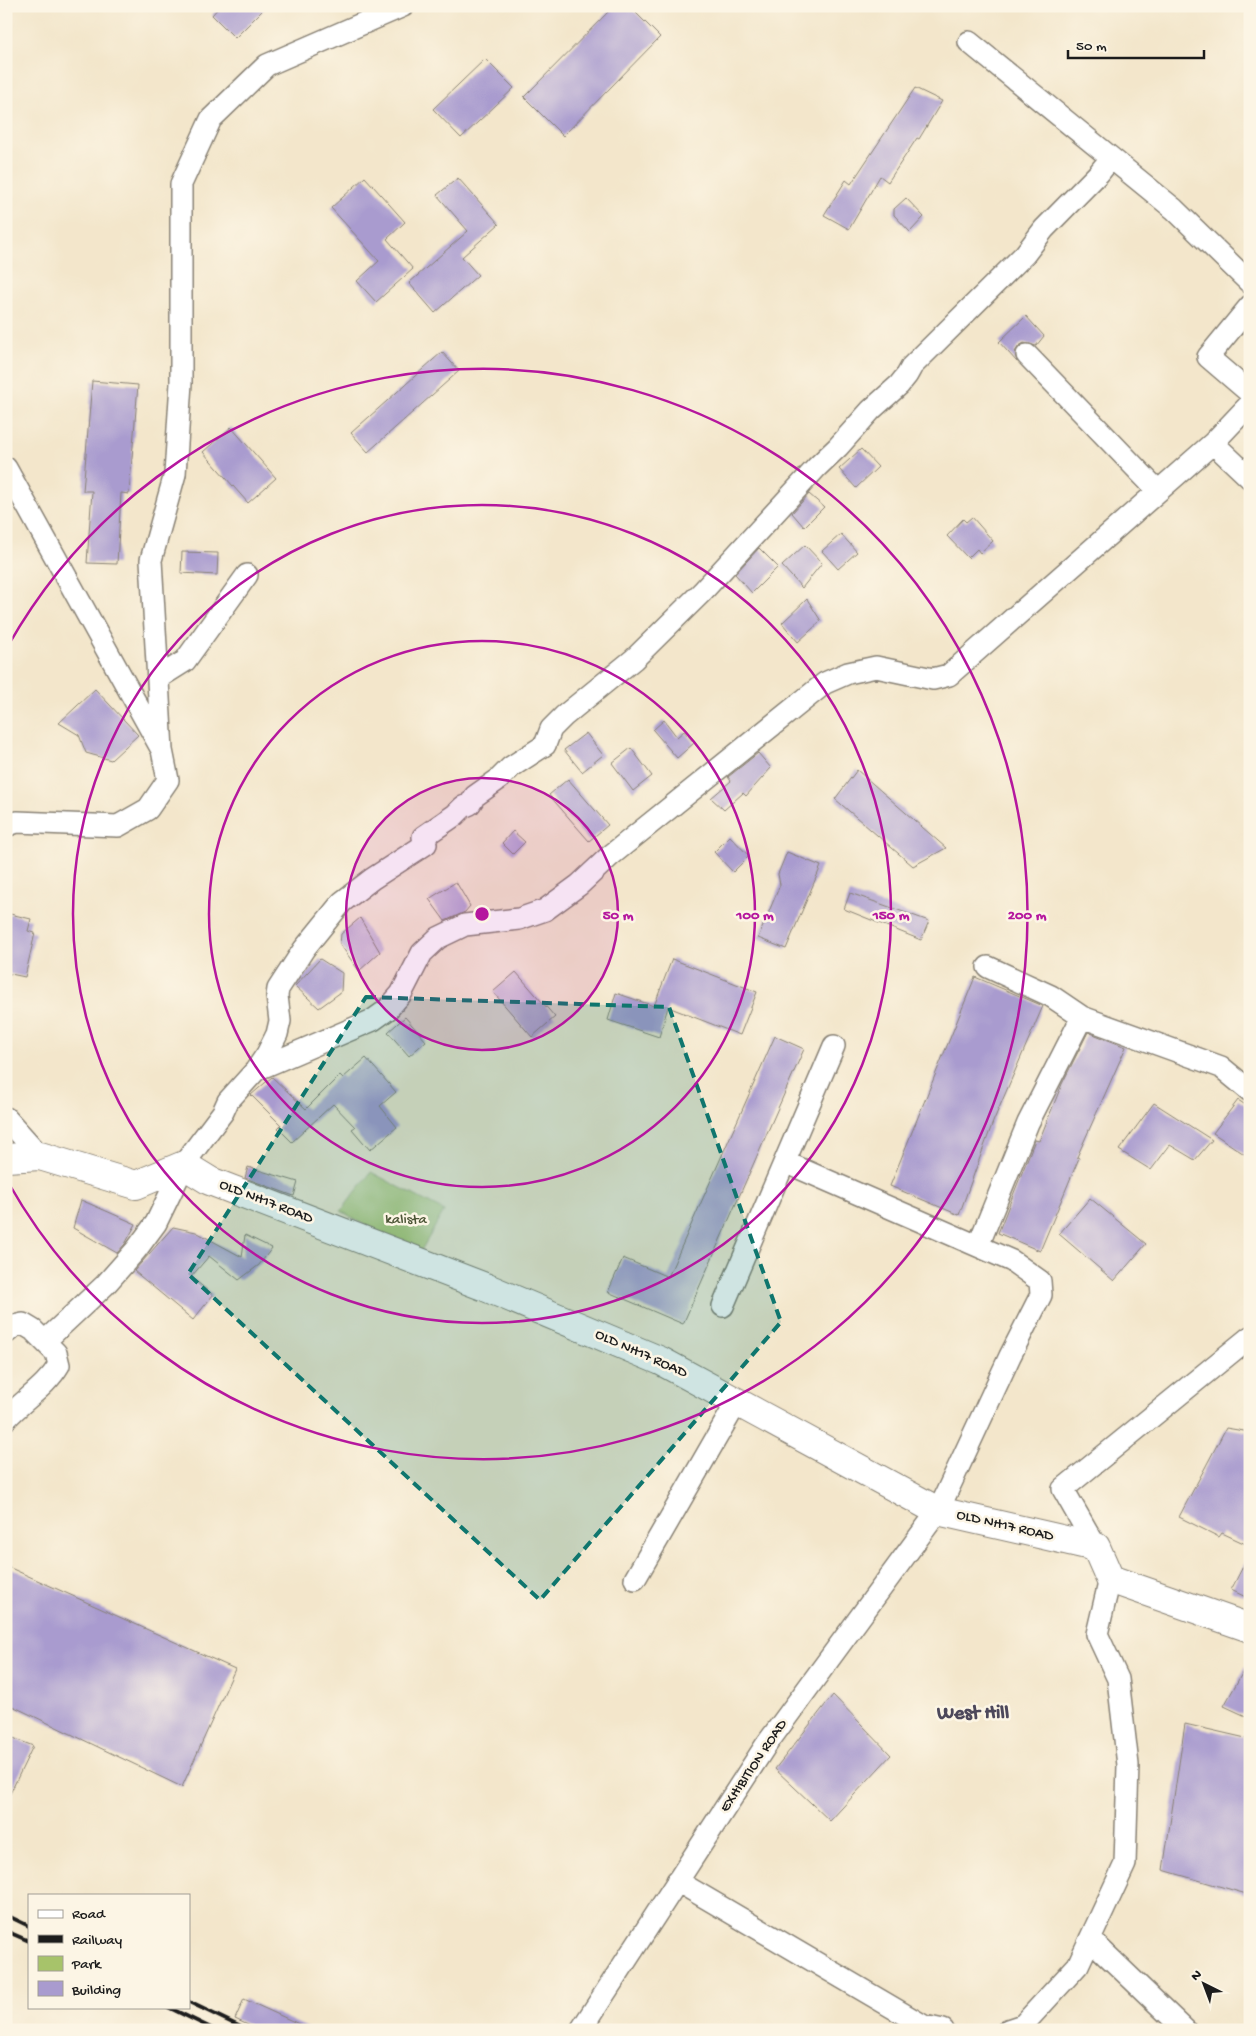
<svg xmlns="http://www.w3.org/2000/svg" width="1256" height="2036" font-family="'Gochi Hand',sans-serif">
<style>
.green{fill:#a7c36a;stroke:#627043}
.building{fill:#a99bcf}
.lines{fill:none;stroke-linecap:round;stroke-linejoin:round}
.minor-casing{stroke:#888174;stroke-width:24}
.major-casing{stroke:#888174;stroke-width:30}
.minor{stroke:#fff;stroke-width:21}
.major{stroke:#fff;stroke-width:28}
.rail{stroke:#1c1c1c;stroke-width:4}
.marked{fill:#0f766e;fill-opacity:0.2;stroke:#0f766e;stroke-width:4;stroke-dasharray:10 6;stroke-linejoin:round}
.ring{fill:none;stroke:#b5179e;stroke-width:2.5}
.labels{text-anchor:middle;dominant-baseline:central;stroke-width:5;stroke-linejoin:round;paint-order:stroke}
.street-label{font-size:15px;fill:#1c1c1c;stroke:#fcf5e5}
.park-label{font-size:15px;fill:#4d5637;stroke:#fcf5e5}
.district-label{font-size:20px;font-weight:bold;fill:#4d485b;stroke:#fcf5e5}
.centre{fill:#b5179e;stroke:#fcf5e5;stroke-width:2.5}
.ring-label{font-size:15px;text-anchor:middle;font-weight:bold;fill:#b5179e;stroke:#fcf5e5;stroke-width:5;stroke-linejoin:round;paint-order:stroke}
</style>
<rect width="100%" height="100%" fill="#fcf5e5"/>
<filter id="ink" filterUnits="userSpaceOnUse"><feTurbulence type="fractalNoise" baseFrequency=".02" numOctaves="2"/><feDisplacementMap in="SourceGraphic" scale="10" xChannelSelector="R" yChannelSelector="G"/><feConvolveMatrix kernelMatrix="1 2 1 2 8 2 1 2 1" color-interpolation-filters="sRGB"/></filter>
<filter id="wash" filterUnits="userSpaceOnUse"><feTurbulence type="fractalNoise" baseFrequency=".0096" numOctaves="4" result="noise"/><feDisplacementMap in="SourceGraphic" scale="20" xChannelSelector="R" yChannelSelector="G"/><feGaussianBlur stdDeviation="1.12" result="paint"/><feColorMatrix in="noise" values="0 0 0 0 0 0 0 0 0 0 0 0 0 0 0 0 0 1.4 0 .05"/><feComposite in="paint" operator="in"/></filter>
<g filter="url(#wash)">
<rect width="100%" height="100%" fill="#f3e6cb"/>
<path class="green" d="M371,1172L444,1211L418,1256L341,1211Z"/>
<g id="blocks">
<path class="building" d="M220,6H267L235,38L212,15Z
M614,6H629L660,37L563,136L524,97Z
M485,59L514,88L461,138L433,109Z
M915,88L942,101L919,139L917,138L888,182L880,176L849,229L824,215L846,180L851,184Z
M365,177L405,222L387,239L413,269L376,302L357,281L379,261L331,208Z
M458,178L499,224L462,257L478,275L435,313L409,283L468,231L437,195Z
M906,198L924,217L910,232L894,215V209Z
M1026,316L1044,336L1036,346L1024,343L1019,346L1015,352L1017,362L999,342Z
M442,352L459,371L368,452L351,433Z
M92,381L138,385L129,494L121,493L117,564L87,563L92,491H83Z
M231,427L276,478L248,503L203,452Z
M861,449L878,467L856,488L839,469Z
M809,494L824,507L804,527L792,513Z
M972,517L993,541L980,553L977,549L968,558L947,536L963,519L966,522Z
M841,534L857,552L838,569L822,551Z
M805,545L822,563L802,588L782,566Z
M759,548L778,567L752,593L735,574Z
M182,552L218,553L217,575L181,573Z
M807,599L821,621L798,642L782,623Z
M95,689L138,735L111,760L86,753L79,735L59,723Z
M664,720L677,737L684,731L694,743L677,758L653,730Z
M586,733L603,755L582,772L564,750Z
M631,748L652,776L633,791L612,763Z
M758,753L771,768L746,796L743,793L724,810L711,798L731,781L728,777Z
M857,770L946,848L913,866L835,799Z
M568,779L608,825L589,841L549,795Z
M513,831L525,842L513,854L502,843Z
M730,836L749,856L733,872L714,852Z
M787,852L821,866L786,949L758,938L780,885L778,874Z
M456,882L470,906L465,912L445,921L429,899Z
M850,893L929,921L921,940L844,909Z
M6,913L31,919L28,931L35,933L25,977L6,973Z
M360,918L380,952L359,971L340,944L341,934Z
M320,959L342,973L341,992L319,1008L295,986Z
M672,959L757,992L740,1035L668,1007L659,1037L608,1020L616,993L654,1006Z
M516,972L555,1017L532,1037L493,992Z
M975,977L1043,1006L993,1122L959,1215L890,1186Z
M405,1017L426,1041L409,1056L388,1032Z
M1088,1032L1126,1047L1077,1157L1079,1158L1040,1251L998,1233L1035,1140L1039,1141L1062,1084Z
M775,1036L804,1049L683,1324L608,1292L623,1258L668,1277Z
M366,1058L396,1092L380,1106L397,1127L370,1150L352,1129L355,1127L333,1104L292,1142L278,1128L281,1125L251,1095L272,1077L306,1109L340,1075L343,1078Z
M1238,1100L1250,1108V1158L1213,1133Z
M1154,1103L1212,1140L1195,1160L1170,1145L1151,1170L1119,1150Z
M248,1167L298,1182L294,1196L245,1178Z
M1090,1198L1146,1244L1114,1281L1059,1234Z
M81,1200L136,1224L125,1244L117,1253L73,1228Z
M173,1227L196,1232L242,1257L245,1235L272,1248L259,1265L239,1280L209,1256L191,1277L213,1295L193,1320L134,1271Z
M1226,1428L1250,1432V1546L1222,1533L1219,1537L1179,1517Z
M1250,1553V1599L1231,1590Z
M6,1566L235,1669L182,1787L6,1703Z
M1250,1659V1718L1224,1706Z
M833,1695L891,1755L830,1821L775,1769Z
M1185,1724L1250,1739V1895L1163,1870Z
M6,1735L33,1746L6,1802Z
M244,1999L312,2030H259L235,2019Z"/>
</g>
</g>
<g filter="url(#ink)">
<use href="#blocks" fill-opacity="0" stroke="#888174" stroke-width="1"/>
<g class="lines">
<defs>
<path id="minor" d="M969,42L1174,209L1250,283
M1250,306L1208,357L1250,393
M1027,355L1158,491
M1250,404L1213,443L1250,478
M6,468L162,750L168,780L148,809L118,826L17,822L6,826
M158,678L185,661L247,575
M162,750L151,560L175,474L181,383V184L211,119L267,65L403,6
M988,967L1051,996L1082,1017L1221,1067L1250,1091
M256,1070L373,1020L387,1010L401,994L422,953L438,938L465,925L519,919L545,910L579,885L610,856L825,683L848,673L876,667L933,679L949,675L1213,443
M6,1118L40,1156
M978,1246L1028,1123L1082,1017
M723,1306L834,1046
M6,1333L14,1326L23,1324L33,1330L56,1353L59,1365C46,1387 23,1400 6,1419
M45,1341L105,1285L136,1250L156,1223L186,1161L223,1112L228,1101L256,1070L267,1054L277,1034L280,1021L277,996L278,989L304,949L342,902L372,879L426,844L423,837L455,815L463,807L470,804L475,796L499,779L511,767L545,745L551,729L564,716L634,659L702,592L817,467L838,447L871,410L899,385L907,375L912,366L1025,254L1044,229L1099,173L1111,158
M1096,1547L1063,1489L1250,1337
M635,1579L737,1402
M677,1881L924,2026L943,2030
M1090,1939L1185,2030
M581,2030L766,1745L938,1511L1010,1356L1041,1295L1040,1281L1012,1261L785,1162
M1008,2030L1023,2025L1078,1965L1125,1864L1128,1765L1118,1679L1097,1634L1110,1579"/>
<path id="major" d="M6,1158L40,1156L136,1185L184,1165L210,1181L485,1287L661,1361L938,1511L1096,1547L1110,1579L1250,1628"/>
</defs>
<use href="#minor" class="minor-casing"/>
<use href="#major" class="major-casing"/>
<use href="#minor" class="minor"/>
<use href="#major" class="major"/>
<path class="rail" d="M6,1915L29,1926
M6,1931L29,1941
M189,2002L247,2030
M168,2007L215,2030"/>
</g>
</g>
<path class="marked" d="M366,997L669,1007L781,1322L540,1600L188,1274Z"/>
<circle cx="482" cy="914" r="136" fill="#b5179e" fill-opacity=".12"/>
<g class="ring">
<circle cx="482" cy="914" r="136"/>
<circle cx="482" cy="914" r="273"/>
<circle cx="482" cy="914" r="409"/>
<path d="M8 646A545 545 0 1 1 8 1182"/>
</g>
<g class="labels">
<g class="street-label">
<text transform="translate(266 1202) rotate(21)">OLD NH17 ROAD</text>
<text transform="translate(641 1354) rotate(24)">OLD NH17 ROAD</text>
<text transform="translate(1005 1526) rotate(13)">OLD NH17 ROAD</text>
<text transform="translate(754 1766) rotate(-56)">EXHIBITION ROAD</text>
</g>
<g class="park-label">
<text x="406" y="1220">kalista</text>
</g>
<g class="district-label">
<text x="973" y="1714">West Hill</text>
</g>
</g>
<circle cx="482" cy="914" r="8" class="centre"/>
<g class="ring-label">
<text x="618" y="919">50 m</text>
<text x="755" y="919">100 m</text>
<text x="891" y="919">150 m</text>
<text x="1027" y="919">200 m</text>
</g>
<rect width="1256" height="2036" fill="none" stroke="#fcf5e5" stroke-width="25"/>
<rect x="28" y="1894" width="162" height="115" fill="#fcf5e5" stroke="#a29e95"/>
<rect x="38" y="1910" width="25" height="8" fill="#ffffff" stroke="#a29e95"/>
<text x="72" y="1918" font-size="15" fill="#1c1c1c">Road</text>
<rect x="38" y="1935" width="25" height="8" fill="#1c1c1c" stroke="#a29e95"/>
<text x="72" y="1944" font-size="15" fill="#1c1c1c">Railway</text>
<rect x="38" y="1956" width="25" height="15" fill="#a7c36a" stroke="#a29e95"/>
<text x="72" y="1968" font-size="15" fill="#1c1c1c">Park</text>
<rect x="38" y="1981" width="25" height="15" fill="#a99bcf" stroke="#a29e95"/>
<text x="72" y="1994" font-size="15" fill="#1c1c1c">Building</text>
<g transform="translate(1204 1984) rotate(318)" stroke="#fcf5e5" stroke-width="4" paint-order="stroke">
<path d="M0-4L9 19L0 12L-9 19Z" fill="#1c1c1c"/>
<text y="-8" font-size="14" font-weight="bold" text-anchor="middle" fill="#1c1c1c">N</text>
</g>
<path d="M1068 50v8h136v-8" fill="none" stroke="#1c1c1c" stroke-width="2.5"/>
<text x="1076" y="50" font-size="15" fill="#1c1c1c" stroke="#fcf5e5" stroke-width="4" paint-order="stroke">50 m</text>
</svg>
